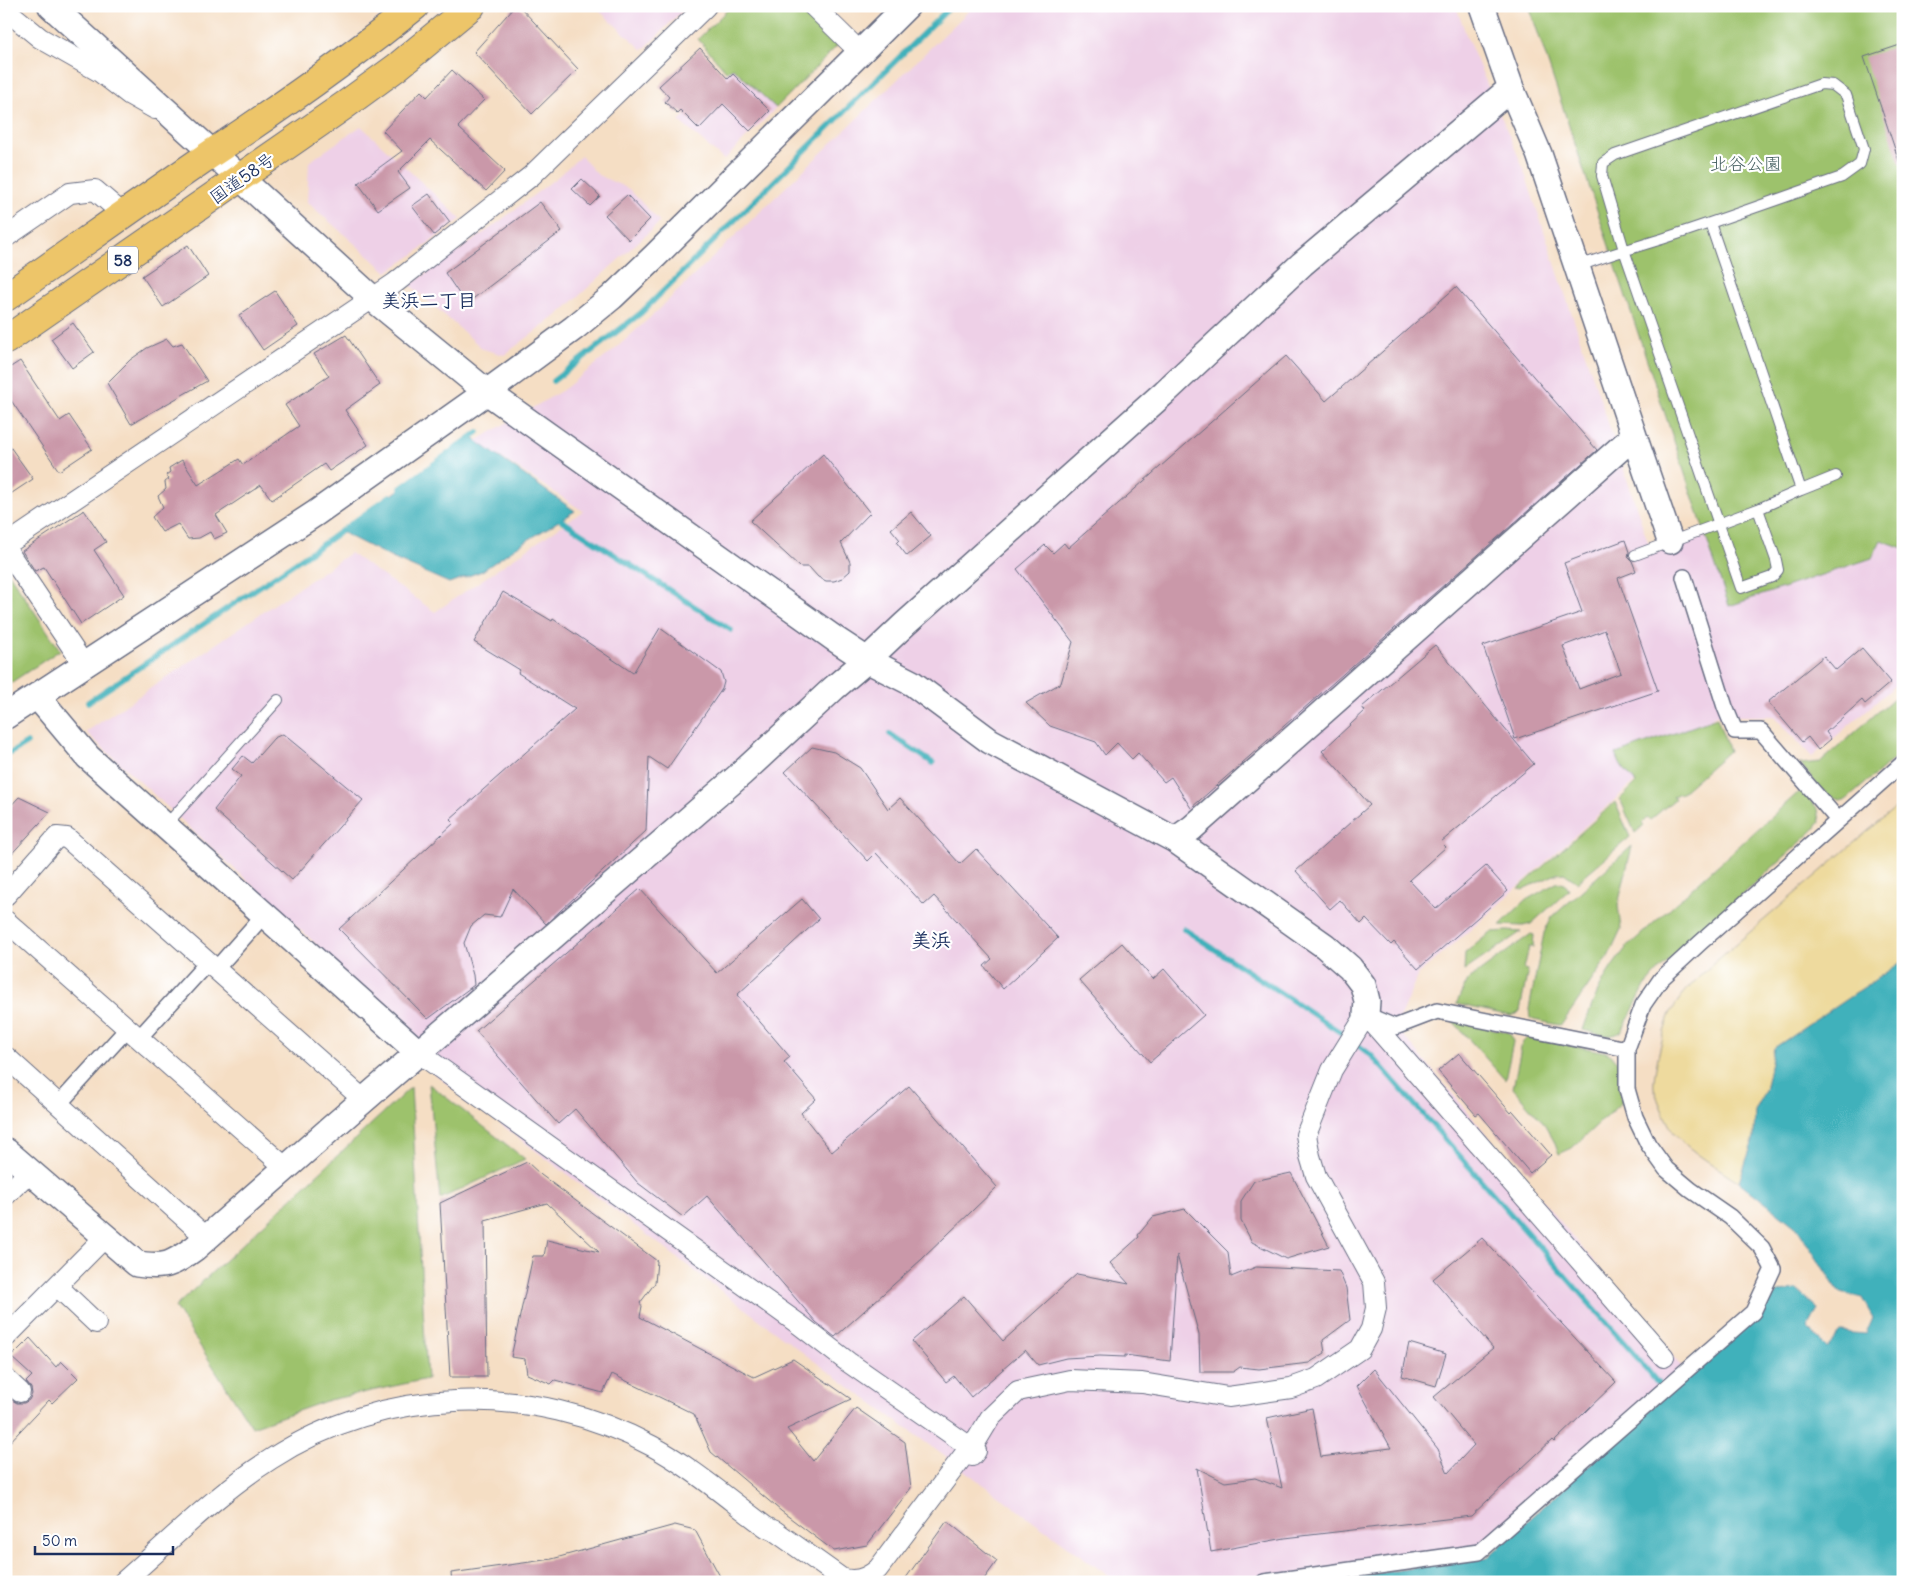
<svg xmlns="http://www.w3.org/2000/svg" width="1909" height="1588" font-family="Delius,'Klee One',sans-serif">
<style>
.built{fill:#eed0e7}
.green{fill:#9dc26c;stroke:#5c7865}
.sand{fill:#eeda9e;stroke:#84847e}
.water{fill:#41b1bb;stroke:#2e708c}
.lines{fill:none;stroke-linecap:round;stroke-linejoin:round}
.stream{stroke:#41b1bb;stroke-width:5.5}
.building{fill:#ca98a9;fill-rule:evenodd}
.service-casing{stroke:#676c82;stroke-width:12}
.pedestrian-casing{stroke:#676c82;stroke-width:18}
.minor-casing{stroke:#676c82;stroke-width:22}
.tertiary-casing{stroke:#676c82;stroke-width:28}
.trunk-casing{stroke:#676c82;stroke-width:30}
.service{stroke:#fff;stroke-width:10}
.pedestrian{stroke:#fff;stroke-width:15}
.minor{stroke:#fff;stroke-width:20}
.tertiary{stroke:#fff;stroke-width:25}
.trunk{stroke:#edc569;stroke-width:28}
.labels{text-anchor:middle;dominant-baseline:central;stroke-width:4.5;stroke-linejoin:round;paint-order:stroke}
.shield{fill:#fff;stroke:#5f6d8e;stroke-width:1}
.shield-label{font-size:16px;font-weight:bold;fill:#1b2f5e}
.park-label{font-size:18px;fill:#486263;stroke:#fff}
.street-label{font-size:18px;fill:#1b2f5e;stroke:#fff}
.neighbourhood-label{font-size:19px;font-weight:bold;fill:#1b2f5e;stroke:#fff}
.quarter-label{font-size:20px;font-weight:bold;fill:#1b2f5e;stroke:#fff}
</style>
<rect width="100%" height="100%" fill="#fff"/>
<filter id="ink" filterUnits="userSpaceOnUse"><feTurbulence type="fractalNoise" baseFrequency=".02" numOctaves="2"/><feDisplacementMap in="SourceGraphic" scale="10" xChannelSelector="R" yChannelSelector="G"/><feConvolveMatrix kernelMatrix="1 2 1 2 8 2 1 2 1" color-interpolation-filters="sRGB"/></filter>
<filter id="wash" filterUnits="userSpaceOnUse"><feTurbulence type="fractalNoise" baseFrequency=".0096" numOctaves="4" result="noise"/><feDisplacementMap in="SourceGraphic" scale="20" xChannelSelector="R" yChannelSelector="G"/><feGaussianBlur stdDeviation="1.12" result="paint"/><feColorMatrix in="noise" values="0 0 0 0 0 0 0 0 0 0 0 0 0 0 0 0 0 1.4 0 .05"/><feComposite in="paint" operator="in"/></filter>
<g filter="url(#wash)">
<rect width="100%" height="100%" fill="#f5dec4"/>
<path class="built" d="M594,6H687L643,50Z
M974,6H1456L1468,40L1522,165L1652,554L1705,536L1730,606L1881,539L1903,548V679L1812,757L1774,716H1715L1632,784L1477,924L1418,974L1396,1027L1686,1371L1477,1554L1274,1582H1117L810,1358L425,1067L419,1053L316,944L86,732L350,553L435,612L583,511L476,441L563,390L613,351L656,312Z
M732,68L776,108L724,160L679,121Z
M361,126L461,219L410,257L387,272L307,202L309,162Z
M581,156L598,175L629,189L660,222L559,314L504,355L483,349L410,285L491,228L556,178Z"/>
<path class="green" d="M731,6H798L838,45L776,108L733,68L727,72L698,39Z
M1529,6H1903V548L1881,540L1872,558L1729,606Z
M6,569L60,650L6,686Z
M1903,690V751L1846,800C1826,802 1812,777 1800,764L1821,762Z
M1717,718L1729,751L1680,794L1679,793L1673,797L1675,799L1650,820L1647,818L1642,823L1644,825L1635,833L1620,799L1636,783L1620,764L1616,754Z
M1801,790L1818,809L1820,822L1814,830L1660,969L1645,986L1622,1031C1610,1040 1596,1033 1583,1030C1595,995 1603,976 1627,947Z
M1615,802L1630,837L1577,882L1564,873L1556,874L1522,890L1519,888Z
M1632,846L1618,905L1621,929L1608,957L1562,1024L1559,1025L1534,1020L1530,1018L1529,1009L1544,933L1551,918Z
M1558,882L1565,884L1569,890L1531,924L1523,926L1500,925L1526,900Z
M1507,931L1521,932L1464,971L1465,953L1491,932Z
M1531,934L1534,935L1533,947H1529L1524,969L1528,970L1520,1011L1517,1014L1511,1016L1456,1004L1468,980Z
M1452,1020L1508,1032L1512,1037L1513,1042L1505,1080Z
M1528,1037L1606,1052C1622,1060 1618,1069 1619,1085C1619,1091 1620,1096 1622,1102L1572,1148L1559,1154L1555,1143L1545,1125L1513,1088L1522,1043Z
M429,1084L525,1159L440,1199Z
M411,1087L427,1379L329,1400L252,1427L175,1307Z"/>
<path class="sand" d="M1903,801V961L1774,1048L1765,1091L1755,1111L1754,1138L1739,1182C1717,1167 1693,1154 1675,1134C1668,1126 1657,1099 1654,1088C1652,1077 1665,1025 1670,1014C1681,993 1699,977 1715,962Z"/>
<path class="water" d="M471,437L575,511L515,548L482,571L449,583L392,558L341,532Z
M1903,961V1582H1317L1488,1557L1778,1292L1797,1290L1818,1309L1808,1328L1827,1347L1841,1332L1866,1334L1873,1318L1862,1298L1838,1291L1797,1228L1739,1182L1754,1138L1755,1111L1765,1091L1774,1048Z"/>
<g class="lines">
<path class="stream" d="M553,381L641,313L951,6
M401,488L478,432
M561,520L731,630
M88,702L330,539L390,496
M890,734L933,763
M6,756L27,743
M1184,929L1343,1034L1371,1055L1640,1361L1663,1390"/>
</g>
<g id="blocks">
<path class="building" d="M515,6H519L578,69L532,114L474,52Z
M1903,44V164H1900L1864,57Z
M700,48L728,79L733,74L770,111L750,131L723,104L699,129L680,110L677,113L665,102L669,97L659,86Z
M452,70L484,100L458,127L505,171L486,191L430,140L398,172L410,188L378,210L358,183L402,151L383,131L421,91L427,97Z
M582,179L600,196L590,206L572,189Z
M429,194L450,222L434,235L412,206Z
M627,195L650,219L629,240L605,215Z
M540,202L562,231L466,304L445,273Z
M188,245L208,276L163,307L142,276Z
M1456,287L1597,450L1191,808L1171,777L1164,782L1138,753L1132,759L1117,743L1105,755L1096,742L1050,726L1026,703L1061,683L1073,642L1017,569L1045,545L1053,553L1064,543L1068,548L1286,356L1326,401Z
M275,291L298,326L263,350L239,315Z
M73,323L94,352L72,368L51,339Z
M346,335L380,385L345,410L368,445L329,471L324,464L272,500L261,485L216,515L227,533L214,539L210,532L199,538L188,539L178,524L162,532L152,517L163,507L158,496L166,489L165,482L169,479L166,475L170,472L169,468L182,460L198,485L239,459L243,465L299,426L285,405L329,376L314,354Z
M167,339L173,346L182,343L207,381L131,424L107,383L130,360L147,348Z
M20,361L60,421L69,415L92,449L59,471L6,393V370Z
M6,441L33,479L6,497Z
M823,454L870,513L841,543L850,562V571L842,578L834,581H826L818,577L809,567H800L750,521Z
M84,510L106,542L94,550L124,595L81,624L44,567L35,571L22,551Z
M911,512L931,536L907,556L897,543L900,540L891,529Z
M1625,540L1629,552L1628,557L1632,561L1636,571L1618,578L1658,691L1515,739L1483,646L1582,612L1564,563ZM1605,630L1621,673L1579,689L1563,646Z
M503,592L552,621L553,619L633,673L660,628L721,672L724,682L722,689L667,769L649,757L646,831L546,924L513,889L500,917L484,915L471,926L464,943L473,975L474,985L428,1019L339,929L454,823L450,819L575,709L518,673L520,670L474,642Z
M1435,645L1534,764L1441,842L1446,847L1409,880L1436,909L1486,866L1508,891L1418,969L1394,942L1391,945L1366,919L1361,924L1340,900L1330,909L1296,871L1370,805L1322,751L1365,711L1362,707Z
M1862,648L1891,682L1865,704L1862,700L1826,732L1831,739L1818,750L1808,737L1802,742L1768,702L1824,656L1836,670Z
M283,734L363,800L292,880L214,810L241,776L232,769L243,756L252,763L274,738Z
M812,747L834,752L860,768L888,809L900,798L960,864L976,849L1058,938L1003,989L984,966L992,959L934,896L924,905L876,853L868,861L785,772Z
M19,797L50,812L6,860V811Z
M640,889L717,973L802,899L819,919L737,995L790,1057L784,1062L816,1099L801,1113L832,1152L909,1086L997,1187L922,1259L835,1337L816,1322L707,1196L683,1217L638,1183L575,1109L558,1124L476,1031Z
M1122,943L1153,979L1164,969L1204,1015L1150,1062L1079,980Z
M1459,1053L1511,1113L1513,1111L1551,1155L1530,1173L1479,1113L1476,1115L1438,1071Z
M527,1162L541,1175L657,1261L655,1283L640,1303L642,1306L640,1317L754,1377L793,1359L851,1399L787,1429L813,1461L856,1408L905,1442L911,1488L867,1545L834,1551L781,1511L711,1452L694,1414L612,1374L603,1393L555,1380L551,1384L527,1374L525,1359L511,1357L533,1256H544L547,1240L599,1252L547,1203L485,1220L487,1377H450L440,1203Z
M1291,1173L1329,1246L1286,1259L1252,1242L1241,1221V1201L1254,1181Z
M1185,1209L1228,1252L1231,1277L1256,1267L1339,1271L1346,1288L1350,1320L1323,1340L1325,1353L1309,1363L1259,1369L1240,1367L1233,1372H1200L1199,1335L1177,1255L1170,1361L1125,1355V1357L1100,1356L1066,1358L1038,1365L1025,1350L971,1397L954,1376L946,1382L912,1341L964,1296L1003,1341L1077,1274L1129,1284L1110,1263L1139,1237L1138,1235L1153,1217Z
M1482,1238L1616,1382L1554,1442L1552,1440L1471,1516L1285,1538L1211,1552L1197,1468L1225,1482L1255,1478L1282,1488L1267,1418L1312,1408L1321,1457L1391,1448L1357,1386L1374,1369L1438,1449L1448,1473L1474,1445L1434,1397L1493,1348L1433,1279Z
M30,1338L56,1367L61,1361L78,1378L52,1403L49,1400L6,1446V1404L10,1399L17,1403H24L29,1400L32,1394L31,1388L26,1382L32,1376L11,1357Z
M1409,1343L1446,1354L1436,1386L1402,1376Z
M947,1521L997,1561L982,1582H903Z
M675,1525L695,1530L723,1582H452L451,1573L552,1559Z"/>
</g>
</g>
<g filter="url(#ink)">
<use href="#blocks" fill-opacity="0" stroke="#676c82" stroke-width="1"/>
<g class="lines">
<defs>
<path id="service" d="M1577,267C1606,255 1637,247 1668,237C1726,218 1784,197 1842,177L1860,164L1864,149L1846,95L1833,85L1821,84L1615,155L1603,163L1602,176L1624,250L1741,588L1772,577L1778,570L1776,560L1758,509
M1801,490L1836,476
M1635,555L1758,509L1801,490L1710,223
M166,825L278,700"/>
<path id="pedestrian" d="M1684,577L1725,707L1735,731H1761L1838,820
M216,969L255,925
M139,1038L208,962
M1627,1049L1643,1005L1661,979L1700,943L1903,763
M59,1104L128,1028
M1264,1582L1479,1552L1753,1312L1773,1269L1762,1248L1730,1217L1691,1190L1666,1169L1648,1144L1635,1117L1627,1089V1049L1437,1011L1395,1027L1369,1016"/>
<path id="minor" d="M813,6L861,53
M6,10L40,38L100,72L130,95L155,109
M6,237L70,193L95,190L124,215
M6,545L395,283L531,176L706,6
M6,549L84,665
M6,895L57,837L67,838L364,1100
M6,921L286,1168
M419,1053L800,1325L848,1362L970,1447L976,1451L972,1456
M6,1057L207,1238
M6,1195L30,1171
M57,1286L96,1323
M6,1337L105,1237
M6,1379L20,1392
M972,1448L990,1418L1018,1391L1070,1380L1142,1383L1228,1397L1291,1388L1316,1379L1360,1349L1371,1329L1376,1308L1374,1282L1316,1176L1310,1156L1306,1135L1332,1070L1366,1015L1664,1357
M123,1582C171,1540 217,1493 271,1459C385,1385 533,1382 652,1446C693,1468 728,1499 766,1527L775,1531L841,1578C855,1583 867,1579 878,1569L970,1447"/>
<path id="tertiary" d="M51,6L372,298L487,392L835,639L867,660L912,683L990,741L1175,840L1325,946L1350,968L1363,985L1367,1001L1366,1015
M1634,436L1670,541
M37,696L88,757L419,1053
M6,716L316,513L487,392L574,328L612,297L655,256L907,6
M1175,840L1192,828L1634,436L1539,154L1511,88L1482,6
M6,1151L137,1264C166,1268 171,1265 195,1248L328,1131L741,774L834,688L867,660L905,624L1165,392L1302,264L1511,88"/>
<path id="trunk" d="M6,297C75,249 143,200 212,153C281,107 350,59 415,6
M6,340L345,105L397,67L471,6"/>
</defs>
<use href="#service" class="service-casing"/>
<use href="#pedestrian" class="pedestrian-casing"/>
<use href="#minor" class="minor-casing"/>
<use href="#tertiary" class="tertiary-casing"/>
<use href="#trunk" class="trunk-casing"/>
<use href="#service" class="service"/>
<use href="#pedestrian" class="pedestrian"/>
<use href="#minor" class="minor"/>
<use href="#tertiary" class="tertiary"/>
<use href="#trunk" class="trunk"/>
</g>
</g>
<g class="labels">
<rect class="shield" x="108" y="246.5" width="30" height="27" rx="4"/>
<g class="shield-label">
<text x="123" y="260">58</text>
</g>
<g class="park-label">
<text x="1746" y="163">北谷公園</text>
</g>
<g class="street-label">
<text transform="translate(242 178) rotate(-35)">国道58号</text>
</g>
<g class="neighbourhood-label">
<text x="429" y="300">美浜二丁目</text>
</g>
<g class="quarter-label">
<text x="931" y="939">美浜</text>
</g>
</g>
<rect width="1909" height="1588" fill="none" stroke="#fff" stroke-width="25"/>
<path d="M35 1546v8h138v-8" fill="none" stroke="#1b2f5e" stroke-width="2.5"/>
<text x="42" y="1546" font-size="15" fill="#1b2f5e" stroke="#ffffff" stroke-width="4" paint-order="stroke">50 m</text>
</svg>
